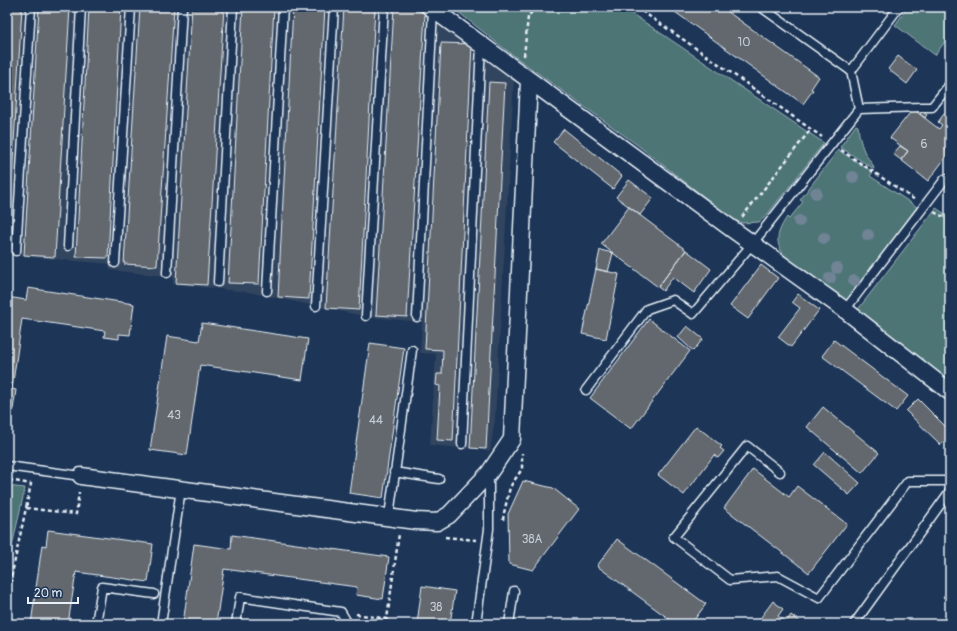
<svg xmlns="http://www.w3.org/2000/svg" width="957" height="631" font-family="Pangolin,sans-serif">
<style>
.built{fill:#32445e}
.green{fill:#4e7476;stroke:#9bb2b7}
.building{fill:#62676d;stroke:#e8f1f8}
.lines{fill:none;stroke-linecap:round;stroke-linejoin:round}
.lane-casing{stroke:#e8f1f8;stroke-width:11}
.street-casing{stroke:#e8f1f8;stroke-width:19}
.path{stroke:#e8f1f8;stroke-width:2.5;stroke-dasharray:4 3;stroke-linecap:butt}
.lane{stroke:#1d3557;stroke-width:8}
.street{stroke:#1d3557;stroke-width:16}
.tree{fill:#6f8496}
.labels{text-anchor:middle;dominant-baseline:central;stroke-width:3;stroke-linejoin:round;paint-order:stroke}
.number-label{font-size:12px;fill:#c6ced5}
</style>
<rect width="100%" height="100%" fill="#1d3557"/>
<filter id="ink" filterUnits="userSpaceOnUse"><feTurbulence type="fractalNoise" baseFrequency=".025" numOctaves="2"/><feDisplacementMap in="SourceGraphic" scale="8" xChannelSelector="R" yChannelSelector="G"/><feConvolveMatrix kernelMatrix="1 2 1 2 8 2 1 2 1" color-interpolation-filters="sRGB"/></filter>
<g filter="url(#ink)">
<path class="built" d="M7,7H420L514,80L495,420L490,451L430,445L436,354L420,353L422,322L368,317L248,292L173,284V277L110,270V264L8,255V249H7Z"/>
<path class="green" d="M452,7H622L824,143L766,216L759,222L742,223L734,220L636,144L506,50Z
M908,7H950V35L935,55L895,25Z
M856,125L858,126C859,137 861,145 866,155C869,160 873,163 874,169L840,147Z
M838,150L873,172L870,176L917,207L846,301L823,286L785,256C773,242 778,231 787,217L789,219L803,202L800,200Z
M936,208L950,217V381L856,312Z
M7,486L25,488L7,569Z"/>
<path class="building" d="M7,7H22L8,244H7Z
M39,7H70L55,257L24,255Z
M89,7H121L108,258L76,257Z
M140,7H174L157,266L124,264Z
M192,7H224L207,285L176,283Z
M243,7H274L259,284L228,283Z
M293,7H325L309,299L278,297Z
M344,7H375L359,310L326,308Z
M394,7H413L425,14L407,317L376,315Z
M668,7H721L819,77L811,89L813,90L803,104Z
M441,43L472,44L453,441L437,440L440,386L436,385L437,374H442L443,350L425,349Z
M898,56L917,70L907,84L888,69Z
M489,82L505,83L486,449L470,448Z
M950,106V143L945,150L949,153L928,181L901,160L908,151L890,138L913,109L939,129L942,125L938,122Z
M922,110L927,114L925,118L920,114Z
M564,129L622,176L613,189L553,142Z
M900,146L908,151L901,160L893,154Z
M629,180L653,198L640,215L616,197Z
M629,207L686,250L658,287L601,244Z
M600,250L613,253L608,272L596,269Z
M686,250L711,269L694,293L673,277L663,291L658,287Z
M761,265L778,278L748,319L730,306Z
M596,269L619,274L606,339L582,334Z
M28,288L134,304L130,335L119,334V339L104,337L105,331L22,319L12,389L16,390L12,416L7,415V297L26,300Z
M798,294L819,310L791,347L778,337L800,308L792,302Z
M649,319L690,351L631,429L590,398Z
M202,323L308,339L302,380L200,365L187,455L150,450L167,336L199,341Z
M687,326L703,339L693,351L678,337Z
M834,340L908,396L896,411L822,356Z
M370,343L404,348L383,498L349,493Z
M918,399L950,431V435L941,445L906,411Z
M823,407L879,453L862,473L807,427Z
M696,426L722,446L720,448L724,451L718,458L714,455L684,495L658,475Z
M825,452L860,483L849,495L814,465Z
M753,469L789,497L797,486L847,524L809,573L724,508Z
M523,481L553,488L579,509L533,570L509,564L508,514Z
M48,530L153,544L148,582L76,572L68,624H31L42,545L46,546Z
M232,535L389,557L383,599L356,595L357,587L224,569L216,624H183L194,544L231,549Z
M617,539L706,604L691,624H676L597,566Z
M422,586L455,591L450,624H417Z
M950,588V603L943,597Z
M773,601L783,609L778,616L786,622L791,615L803,624H756Z"/>
<g class="lines">
<defs>
<path id="lane" d="M761,7L851,71
M859,109L922,107H932L950,84
M68,246L81,7
M16,251L31,7
M115,263L131,7
M167,273L182,7
M218,282L233,7
M267,291L283,7
M316,306L334,7
M845,310L945,179
M366,316L384,7
M417,317L433,10
M586,390L647,309L673,300L693,314L753,243L859,109L851,71L899,7
M462,444L481,45
M7,466L81,476
M394,472L439,479
M780,472L747,446L674,537L730,580L778,576L819,598L908,481H950
M389,516L412,350
M96,624L102,587L154,594
M161,624L181,489
M236,624L240,597L341,612L348,624
M476,624L489,529V475
M509,624L514,591
M854,624L950,491"/>
<path id="street" d="M430,7L732,229L845,310L950,392
M81,476L416,521L437,522L449,515L489,473L512,439L529,81"/>
</defs>
<use href="#lane" class="lane-casing"/>
<use href="#street" class="street-casing"/>
<path class="path" d="M636,7L713,60L822,137
M524,56L528,17L535,7
M841,150L915,200
M934,212L950,220
M742,217L811,129
M9,480L31,484L26,508
M503,520L504,513L510,487L522,469V453
M445,537L476,540
M7,597L26,508L76,514L79,492
M356,614L387,619L399,534"/>
<use href="#lane" class="lane"/>
<use href="#street" class="street"/>
</g>
<g class="tree">
<circle cx="853" cy="177" r="6"/>
<circle cx="816" cy="193" r="6"/>
<circle cx="799" cy="221" r="6"/>
<circle cx="868" cy="235" r="6"/>
<circle cx="824" cy="238" r="6"/>
<circle cx="837" cy="268" r="6"/>
<circle cx="830" cy="278" r="6"/>
<circle cx="854" cy="281" r="6"/>
</g>
</g>
<g class="labels">
<g class="number-label">
<text x="744" y="42">10</text>
<text x="924" y="144">6</text>
<text x="174" y="415">43</text>
<text x="376" y="420">44</text>
<text x="532" y="539">38А</text>
<text x="436" y="607">38</text>
</g>
</g>
<rect width="957" height="631" fill="none" stroke="#1d3557" stroke-width="24"/>
<rect x="12" y="12" width="933" height="607" fill="none" stroke="#e8f1f8" stroke-width="1.5" filter="url(#ink)"/>
<path d="M28 597v6h50v-6" fill="none" stroke="#e8f1f8" stroke-width="2"/>
<text x="34" y="597" font-size="12" fill="#e8f1f8" stroke="#1d3557" stroke-width="3" paint-order="stroke">20 m</text>
</svg>
